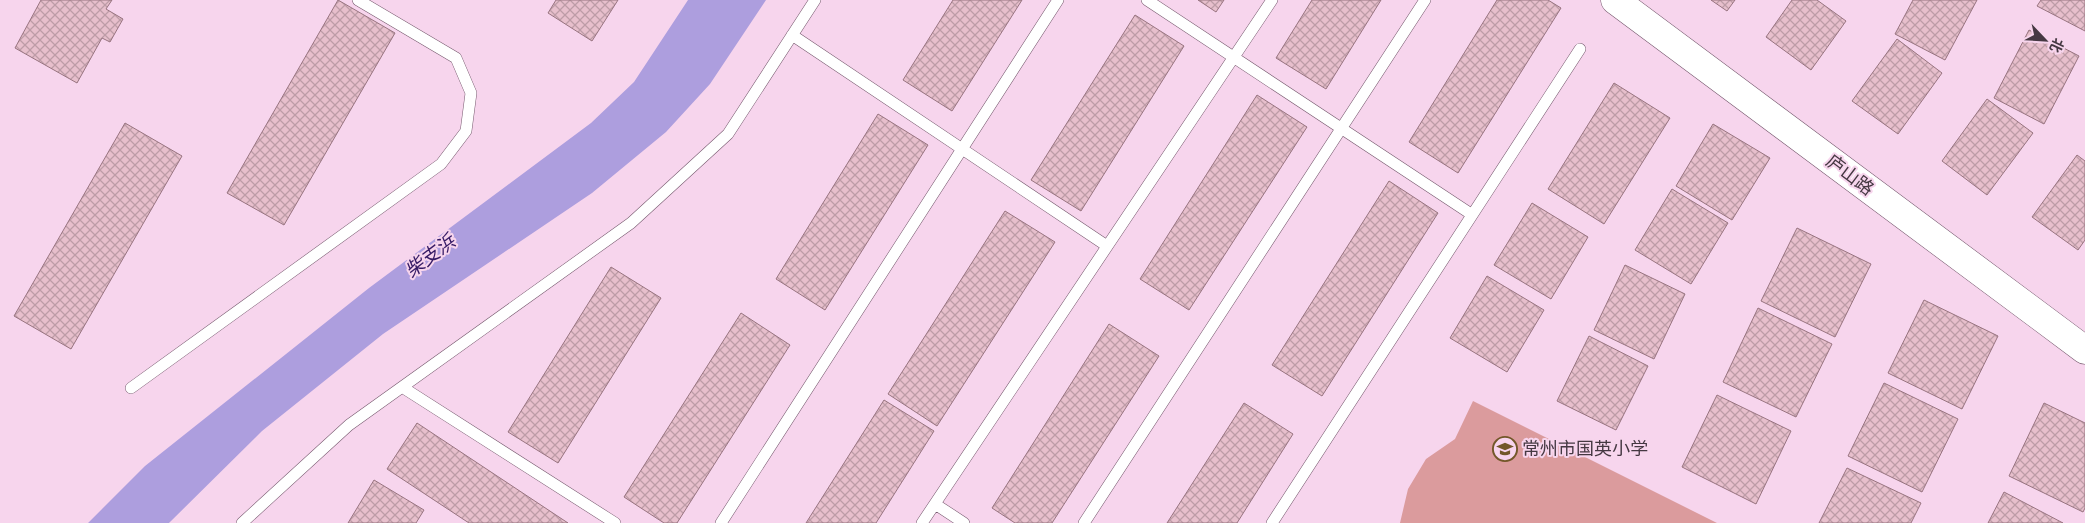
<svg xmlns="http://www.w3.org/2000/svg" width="2085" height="523" font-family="Montserrat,'Noto Sans SC',sans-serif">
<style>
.garden{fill:#db9b9d}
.water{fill:#ad9ede}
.building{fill:url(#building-cross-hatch);stroke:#987480}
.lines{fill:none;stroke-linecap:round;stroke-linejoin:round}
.lane-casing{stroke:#75586d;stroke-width:12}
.secondary-casing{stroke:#75586d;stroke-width:29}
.lane{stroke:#fff;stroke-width:11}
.secondary{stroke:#fff;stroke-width:28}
.labels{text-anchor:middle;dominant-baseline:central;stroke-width:4;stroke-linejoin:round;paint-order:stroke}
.street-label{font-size:18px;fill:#453842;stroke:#f7d5ed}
.poi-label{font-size:18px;fill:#453842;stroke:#f7d5ed;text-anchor:start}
.water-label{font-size:19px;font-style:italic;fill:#361b65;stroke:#f7d5ed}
</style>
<defs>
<pattern id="building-cross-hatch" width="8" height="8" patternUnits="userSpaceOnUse" patternTransform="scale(1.25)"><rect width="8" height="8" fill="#e7bfcc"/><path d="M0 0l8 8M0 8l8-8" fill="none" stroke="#bd9ca7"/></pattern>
</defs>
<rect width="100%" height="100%" fill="#f7d5ed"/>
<path class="garden" d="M1473,401L1717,523H1400L1408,489L1426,459L1455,439Z"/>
<path class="water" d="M688,0H766L710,84L666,132L592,193L383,334L262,431L169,523H88L145,466L369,288L591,123L634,82Z"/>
<path class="building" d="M41,0H112L106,9L123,19L110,42L102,38L77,83L15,48Z
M338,0L395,33L284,225L227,193Z
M556,0H618L592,41L548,13Z
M953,0H1022L952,111L903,80Z
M1198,0H1224L1216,12Z
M1312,0H1381L1326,89L1276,58Z
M1497,0H1548L1561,8L1458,173L1409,142Z
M1711,0H1735L1727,11Z
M1792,0H1817L1846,21L1811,70L1766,37Z
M1913,0H1977L1945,60L1895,34Z
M2041,0H2085V31L2037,6Z
M1135,15L1184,46L1081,211L1031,180Z
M2029,30L2079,56L2044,124L1994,98Z
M1897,39L1942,73L1898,134L1852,101Z
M1614,83L1670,118L1604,224L1548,189Z
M1257,95L1307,127L1189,310L1140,279Z
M1987,99L2033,133L1987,195L1942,161Z
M878,114L928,145L825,310L776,279Z
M125,123L182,156L71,349L14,316Z
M1713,124L1770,158L1732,220L1676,186Z
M2077,155L2085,161V240L2078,250L2032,217Z
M1389,181L1438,213L1322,396L1272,365Z
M1672,189L1728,223L1691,284L1635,250Z
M1532,203L1588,237L1551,299L1494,265Z
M1005,211L1055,242L937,426L888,394Z
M1797,228L1871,264L1835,337L1761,301Z
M1625,265L1685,294L1654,359L1594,330Z
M611,267L661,298L558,463L508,432Z
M1487,276L1544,310L1507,372L1450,338Z
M1924,300L1998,336L1962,409L1888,373Z
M1758,308L1832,344L1796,417L1723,382Z
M741,313L790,345L677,523H664L624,497Z
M1109,324L1159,356L1052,523H1015L992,508Z
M1589,336L1648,366L1616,430L1557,401Z
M1884,383L1958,419L1922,492L1848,456Z
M1717,395L1791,431L1756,504L1682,467Z
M884,400L934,431L876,523H806Z
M1244,403L1293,434L1237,523H1167Z
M2044,403L2085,423V508L2083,512L2009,476Z
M417,423L568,523H469L387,469Z
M1847,468L1921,503L1911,523H1819Z
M374,480L424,510L416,523H348Z
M2004,492L2063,523H1988Z"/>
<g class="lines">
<defs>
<path id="lane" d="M1147,0L1471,214
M792,35L1107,246
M402,387L615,523
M131,388L441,164L466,131L471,93L456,58L358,0
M935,504L964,523
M242,523L349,425L631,223L728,134L815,0
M721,523L1058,0
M922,523L1272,0
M1084,523L1425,0
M1272,523L1580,49"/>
<path id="secondary" d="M1615,0L2085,350"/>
</defs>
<use href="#lane" class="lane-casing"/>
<use href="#secondary" class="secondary-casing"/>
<use href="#lane" class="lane"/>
<use href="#secondary" class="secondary"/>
</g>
<defs>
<symbol id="school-ring" viewBox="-11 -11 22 22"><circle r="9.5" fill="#f7d5ed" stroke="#725729" stroke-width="1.5"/><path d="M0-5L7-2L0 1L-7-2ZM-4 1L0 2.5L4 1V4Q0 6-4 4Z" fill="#725729"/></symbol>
</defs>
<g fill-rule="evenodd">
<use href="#school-ring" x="1491" y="435" width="28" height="28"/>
</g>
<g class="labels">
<g class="street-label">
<text transform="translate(1850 175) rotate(37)">庐山路</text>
</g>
<g class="poi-label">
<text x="1522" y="449">常州市国英小学</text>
</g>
<g class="water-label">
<text transform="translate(430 256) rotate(-37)">柴支浜</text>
</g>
</g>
<g transform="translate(2045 40) rotate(115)" stroke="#f7d5ed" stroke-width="4" paint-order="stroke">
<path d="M0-4L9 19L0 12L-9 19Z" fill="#453842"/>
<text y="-8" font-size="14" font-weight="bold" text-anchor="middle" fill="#453842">北</text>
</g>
</svg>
